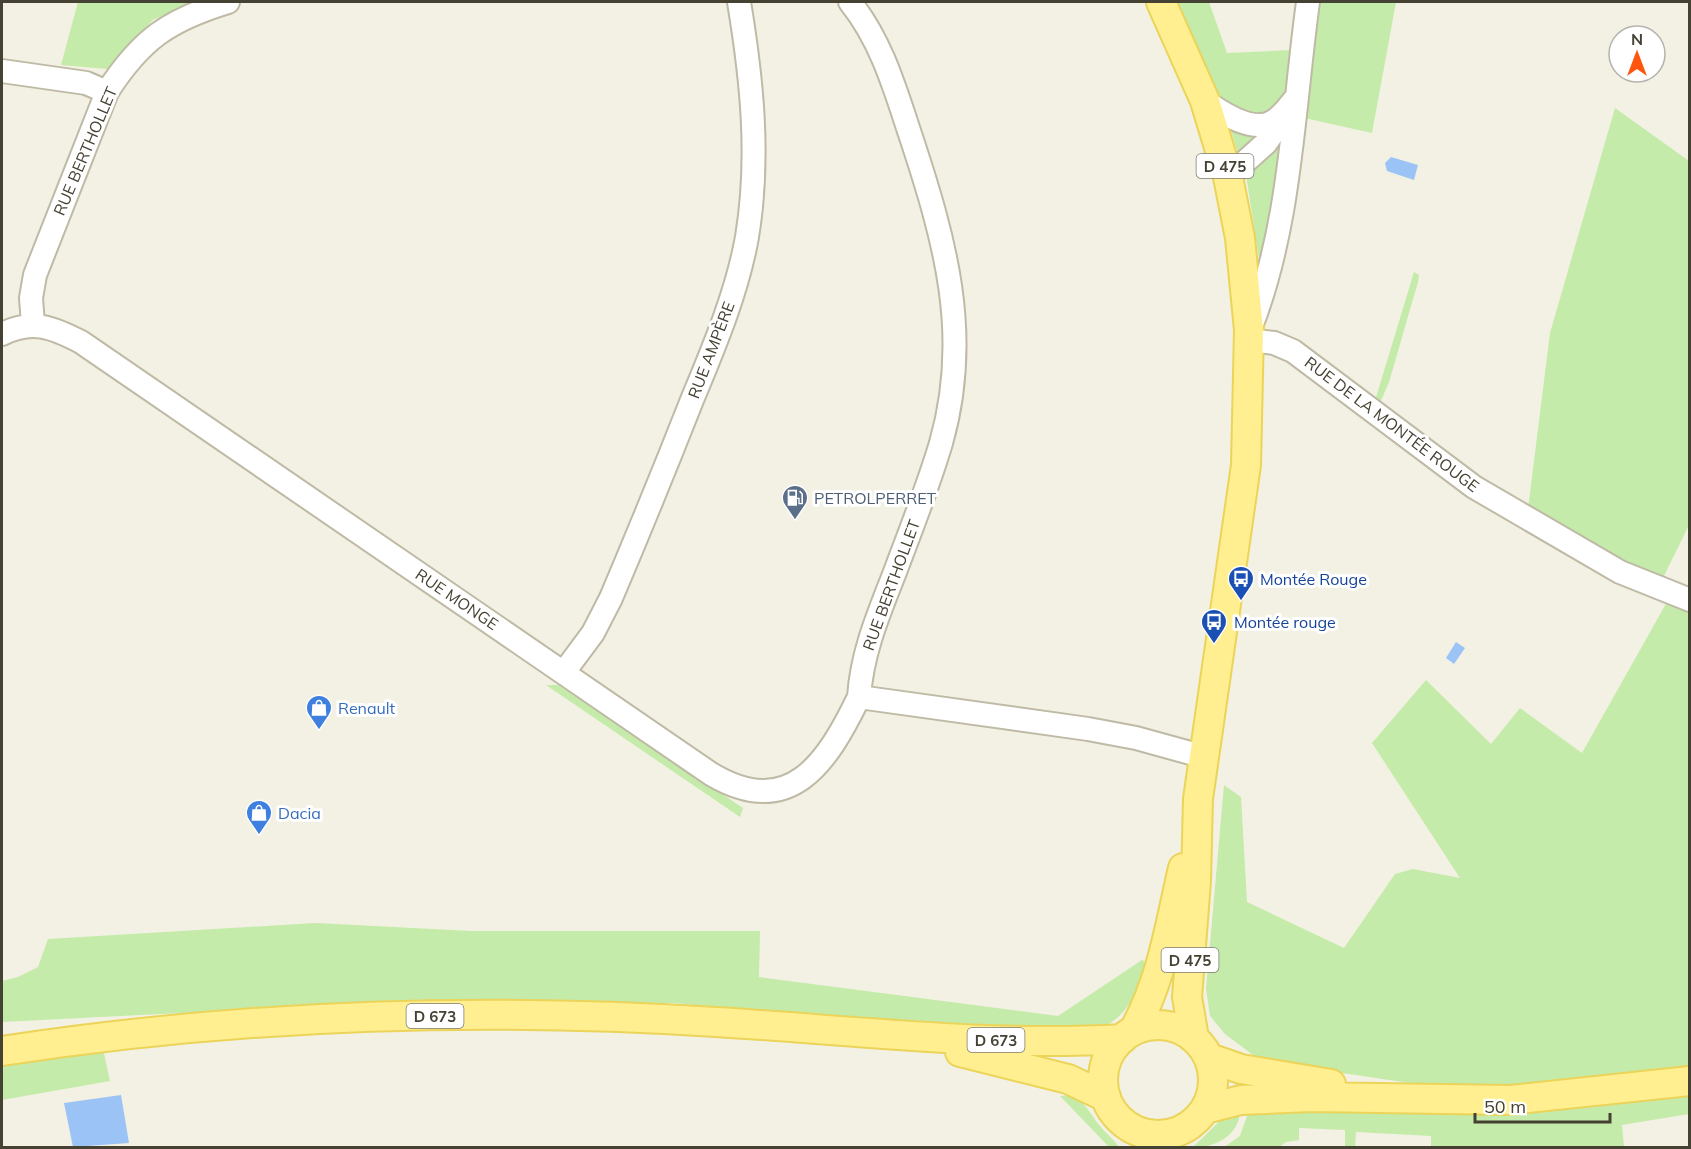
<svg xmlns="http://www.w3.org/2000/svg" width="1691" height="1149" font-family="Mulish,sans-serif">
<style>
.green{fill:#c4eba9}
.water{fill:#9bc3f5}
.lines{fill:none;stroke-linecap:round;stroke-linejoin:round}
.minor-casing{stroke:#bfbaa5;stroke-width:26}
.major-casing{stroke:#ebd459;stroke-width:32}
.minor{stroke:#fff;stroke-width:22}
.major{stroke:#ffef90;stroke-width:28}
.labels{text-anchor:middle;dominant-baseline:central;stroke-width:6;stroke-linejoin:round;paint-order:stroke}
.shield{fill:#fff;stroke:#7d7a70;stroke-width:1.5}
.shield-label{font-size:15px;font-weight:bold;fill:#454133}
.street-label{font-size:16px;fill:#454133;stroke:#fff}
.service-label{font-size:16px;fill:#4e5e75;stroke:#fff;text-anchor:start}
.transit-label{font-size:16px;fill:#164399;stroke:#fff;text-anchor:start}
.shop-label{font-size:16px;fill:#366cbe;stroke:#fff;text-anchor:start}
</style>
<rect width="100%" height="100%" fill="#f3f1e3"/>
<path class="green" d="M78,2H193L153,20L107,69L61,65Z
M1173,2H1209L1227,53L1292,50L1283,101L1260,113L1248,114L1219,100Z
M1317,2H1396L1372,133L1300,117Z
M1615,108L1689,161V525L1662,580L1528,509L1550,333Z
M1229,124L1266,129L1239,157Z
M1280,143L1265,251L1262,261L1259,260L1246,174Z
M1414,272L1419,275L1418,282L1389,382L1380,403L1374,404Z
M1667,602L1689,609V1069L1546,1084L1458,1087L1423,1085L1261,1061L1225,1034L1210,1016L1206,989L1224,785L1241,797L1247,902L1344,948L1395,874L1413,869L1460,878L1372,743L1426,680L1491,744L1520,708L1582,753Z
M546,685H558L743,808L740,817Z
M316,923L471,931H760L759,977L1058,1016L1142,960L1146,962C1138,992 1129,1016 1099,1029L898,1023L673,1003L417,1001L2,1022V981L18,977L38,967L48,939Z
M103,1049L110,1081L2,1100V1064Z
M1689,1094V1114L1622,1125L1624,1147H1431V1136L1356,1132L1355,1147H1345V1130L1299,1128V1140L1286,1142L1279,1147L1223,1148L1240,1136L1248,1113Z
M1060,1096C1083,1093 1088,1112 1100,1126C1106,1134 1114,1139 1119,1147H1109Z
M1240,1112C1238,1137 1215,1147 1192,1148L1224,1117Z"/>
<path class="water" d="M1391,157L1418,165L1414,180L1387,171L1385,163Z
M1456,642L1465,648L1454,664L1446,658Z
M121,1095L129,1143L73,1147L64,1103Z"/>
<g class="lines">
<defs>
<path id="minor" d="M850,2C882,42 895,89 911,137C945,240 972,335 941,443C928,487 911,529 895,572C879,613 862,652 859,697L1088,729L1136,738L1205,757
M2,71L86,83L107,92
M1205,101C1222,113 1255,135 1275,120C1283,115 1289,106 1295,99
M1228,177L1266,143L1285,116
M33,324L31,298L35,275L107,92C141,39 169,20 228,2
M1250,329C1291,226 1293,110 1308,2
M2,334C32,319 52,327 81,342L711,774C790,821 827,763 859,697
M1249,340L1274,343L1293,351L1474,487L1620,572L1690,600
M564,672L593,633L611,598C639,532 666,466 692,400C714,347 737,293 747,237C760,158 752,80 739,2"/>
<path id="major" d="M1161,2L1205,101L1228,177L1240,238L1249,330L1246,465L1198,799L1196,881L1187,997L1194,1038
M1103 1080a55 55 0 1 1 110 0a55 55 0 1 1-110 0Z
M1134,1030C1162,980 1170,924 1183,868
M2,1051C237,1015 478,1007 716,1022C851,1030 986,1047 1122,1039
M960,1052L1068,1079L1106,1097
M1209,1058L1241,1069L1331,1084
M1205,1109L1241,1100L1312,1097L1510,1100L1690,1081"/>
</defs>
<use href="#minor" class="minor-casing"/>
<use href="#major" class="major-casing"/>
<use href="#minor" class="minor"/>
<use href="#major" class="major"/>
</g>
<defs>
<symbol id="fuel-pin" viewBox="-11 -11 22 30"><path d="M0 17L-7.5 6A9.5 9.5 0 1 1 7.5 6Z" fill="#5c6f8a" stroke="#fff"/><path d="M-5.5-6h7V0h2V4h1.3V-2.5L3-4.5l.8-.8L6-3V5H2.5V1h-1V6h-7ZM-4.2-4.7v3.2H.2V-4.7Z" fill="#fff"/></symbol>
<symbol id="bus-pin" viewBox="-11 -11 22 30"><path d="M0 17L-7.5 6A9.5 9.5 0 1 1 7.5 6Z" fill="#1a4fb4" stroke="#fff"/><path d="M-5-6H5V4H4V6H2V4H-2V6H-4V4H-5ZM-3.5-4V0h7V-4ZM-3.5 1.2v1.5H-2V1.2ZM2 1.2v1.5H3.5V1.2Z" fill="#fff"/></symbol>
<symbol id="shop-pin" viewBox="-11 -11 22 30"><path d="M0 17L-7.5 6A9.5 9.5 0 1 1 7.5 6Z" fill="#3f7fe0" stroke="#fff"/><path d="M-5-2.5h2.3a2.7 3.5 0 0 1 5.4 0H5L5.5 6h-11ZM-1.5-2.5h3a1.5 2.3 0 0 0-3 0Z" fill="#fff"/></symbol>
</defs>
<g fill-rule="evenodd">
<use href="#fuel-pin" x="780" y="483" width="30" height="40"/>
<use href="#bus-pin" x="1226" y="564" width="30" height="40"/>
<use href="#bus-pin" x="1199" y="607" width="30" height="40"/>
<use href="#shop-pin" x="304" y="693" width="30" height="40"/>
<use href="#shop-pin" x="244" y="798" width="30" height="40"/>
</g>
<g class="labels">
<g class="shield">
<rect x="1196.5" y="154" width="57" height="24" rx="4.5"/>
<rect x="1161.5" y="948" width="57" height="24" rx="4.5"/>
<rect x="406.5" y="1004" width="57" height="24" rx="4.5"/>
<rect x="967.5" y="1028" width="57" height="24" rx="4.5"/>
</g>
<g class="shield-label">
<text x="1225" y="166">D 475</text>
<text x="1190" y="960">D 475</text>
<text x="435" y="1016">D 673</text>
<text x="996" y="1040">D 673</text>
</g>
<g class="street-label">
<text transform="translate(85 151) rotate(-67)">RUE BERTHOLLET</text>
<text transform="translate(711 350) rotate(-69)">RUE AMPÈRE</text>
<text transform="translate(1392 424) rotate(37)">RUE DE LA MONTÉE ROUGE</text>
<text transform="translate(891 585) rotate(-70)">RUE BERTHOLLET</text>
<text transform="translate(457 599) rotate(34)">RUE MONGE</text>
</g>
<g class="service-label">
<text x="814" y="498">PETROLPERRET</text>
</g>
<g class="transit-label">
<text x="1260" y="579">Montée Rouge</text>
<text x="1234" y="622">Montée rouge</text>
</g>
<g class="shop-label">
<text x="338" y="708">Renault</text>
<text x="278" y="813">Dacia</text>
</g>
</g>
<rect width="1691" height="1149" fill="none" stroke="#454133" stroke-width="6"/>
<g transform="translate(1637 54)"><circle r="28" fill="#ffffff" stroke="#b5b3ad" stroke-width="1.5"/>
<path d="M0-4.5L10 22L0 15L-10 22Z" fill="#ff550e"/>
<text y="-9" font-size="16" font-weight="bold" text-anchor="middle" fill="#454133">N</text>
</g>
<path d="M1475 1113v9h135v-9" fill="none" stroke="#454133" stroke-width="3"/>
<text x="1484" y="1113" font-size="18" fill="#454133" stroke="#ffffff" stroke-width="4.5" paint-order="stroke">50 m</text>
</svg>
